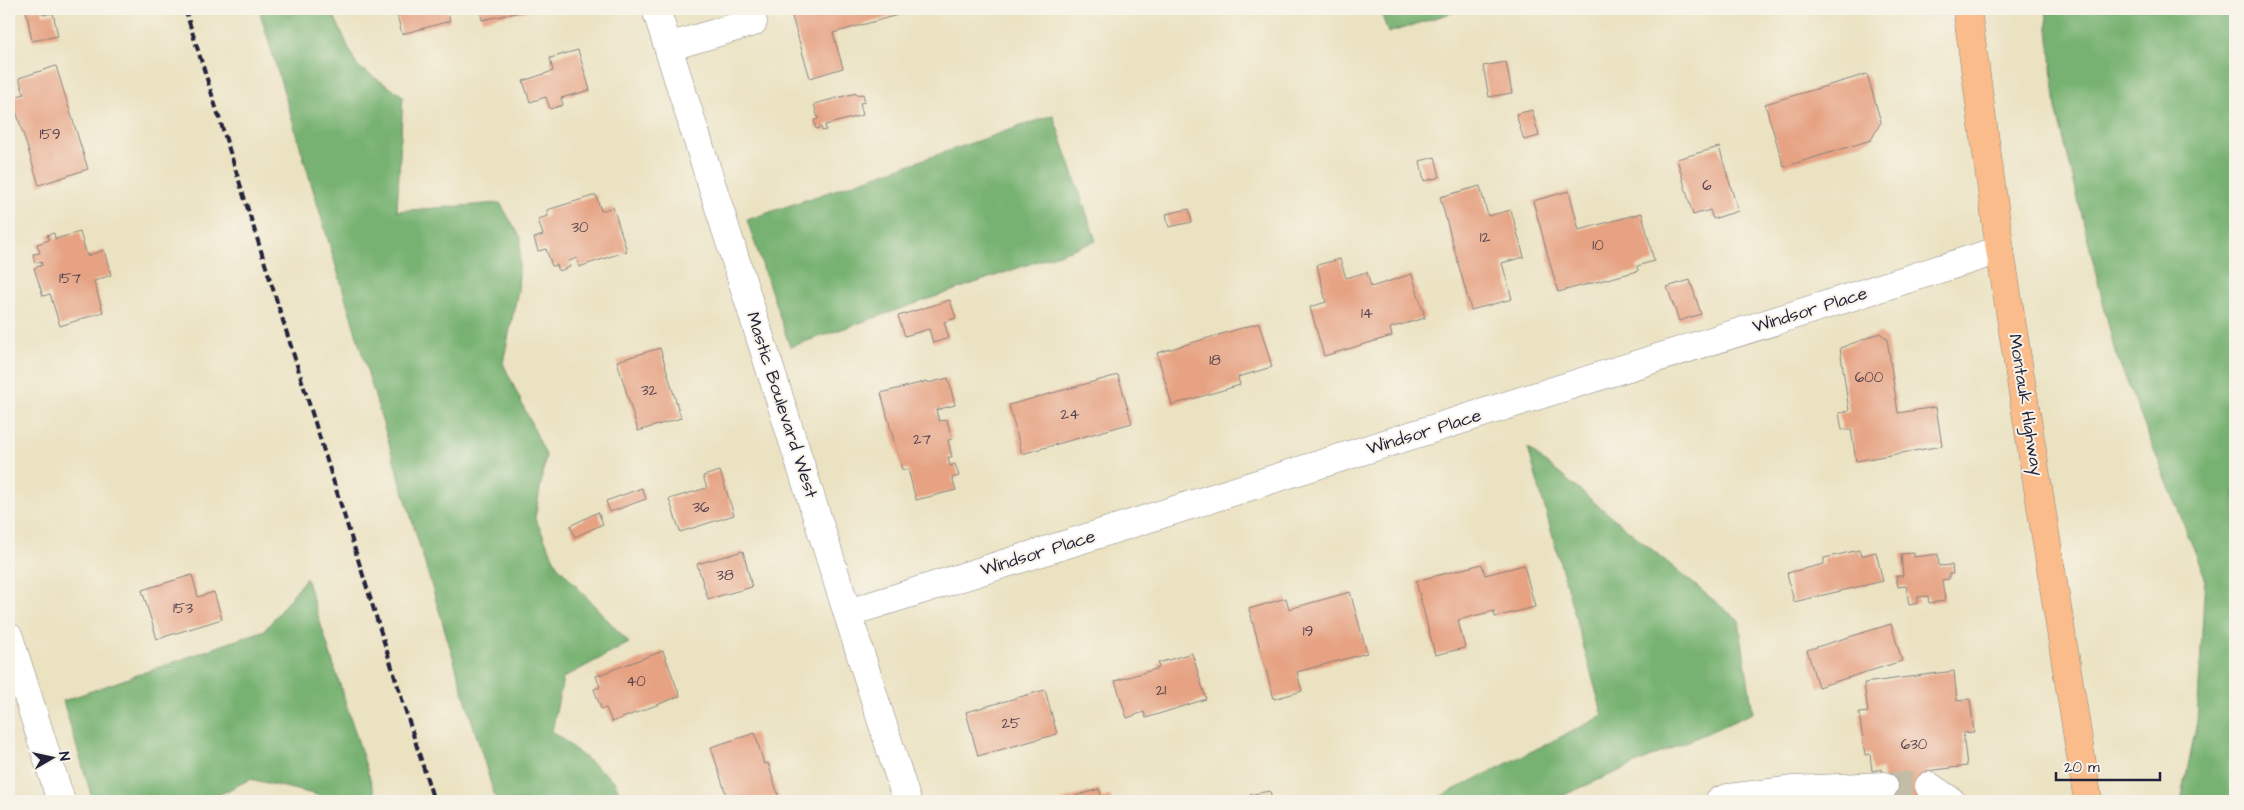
<svg xmlns="http://www.w3.org/2000/svg" width="2244" height="810" font-family="'Architects Daughter',sans-serif">
<style>
.forest{fill:#78b272;stroke:#4d6a56}
.building{fill:#e6a282}
.lines{fill:none;stroke-linecap:round;stroke-linejoin:round}
.minor-tunnel{stroke:#c3bca6;stroke-width:28;stroke-dasharray:28 14;stroke-linecap:butt}
.minor-casing{stroke:#86827e;stroke-width:29}
.major-casing{stroke:#86827e;stroke-width:29}
.minor{stroke:#fff;stroke-width:28}
.major{stroke:#f9bc8a;stroke-width:28}
.rail{stroke:#22223b;stroke-width:4;stroke-dasharray:8 4;stroke-linecap:butt}
.labels{text-anchor:middle;dominant-baseline:central;stroke-width:4;stroke-linejoin:round;paint-order:stroke}
.number-label{font-size:15px;fill:#53424d}
.street-label{font-size:18px;fill:#22223b;stroke:#f7f3e8}
</style>
<rect width="100%" height="100%" fill="#f7f3e8"/>
<filter id="ink" filterUnits="userSpaceOnUse"><feTurbulence type="fractalNoise" baseFrequency=".02" numOctaves="2"/><feDisplacementMap in="SourceGraphic" scale="10" xChannelSelector="R" yChannelSelector="G"/><feConvolveMatrix kernelMatrix="1 2 1 2 8 2 1 2 1" color-interpolation-filters="sRGB"/></filter>
<filter id="wash" filterUnits="userSpaceOnUse"><feTurbulence type="fractalNoise" baseFrequency=".0096" numOctaves="4" result="noise"/><feDisplacementMap in="SourceGraphic" scale="20" xChannelSelector="R" yChannelSelector="G"/><feGaussianBlur stdDeviation="1.12" result="paint"/><feColorMatrix in="noise" values="0 0 0 0 0 0 0 0 0 0 0 0 0 0 0 0 0 1.4 0 .05"/><feComposite in="paint" operator="in"/></filter>
<g filter="url(#wash)">
<rect width="100%" height="100%" fill="#ebe2c1"/>
<path class="forest" d="M259,9H331L357,66L403,96L397,211L500,203L521,238L518,290L503,363L546,455L535,518L557,565L629,643L563,678L552,731L615,782L622,801H496Z
M1380,9H1464L1388,33Z
M2046,9H2235V801H2181L2197,722L2205,577L2115,352L2056,108Z
M1053,115L1096,241L790,347L747,220Z
M1528,448L1739,621L1753,713L1550,801H1431L1603,716Z
M306,578L377,801H320L318,795L250,779L207,801H93L63,701L265,630Z"/>
<g id="blocks">
<path class="building" d="M42,9L43,15L53,13L58,36L32,41L26,10Z
M390,9H447L450,21L402,34L397,15L392,16Z
M480,9H531V10L482,20Z
M794,9H899L901,14L833,33L843,68L810,78L790,10Z
M578,50L590,90L561,98L563,105L550,109L546,97L530,102L523,81L553,71L550,58Z
M1506,62L1512,93L1489,97L1483,66Z
M56,66L88,169L39,185L12,98L24,94L19,78Z
M1867,74L1881,122L1871,140L1784,167L1765,104Z
M856,93V95L863,94L865,102L860,103L863,115L825,125L826,130L822,131L821,127L816,129L814,120L818,119L814,104Z
M1532,110L1539,136L1524,140L1516,114Z
M1719,147L1738,211L1713,219L1710,210L1693,215L1677,159Z
M1435,157L1440,177L1424,181L1420,161Z
M1480,186L1488,216L1511,210L1524,257L1502,263L1512,299L1471,310L1440,197Z
M1569,191L1579,230L1642,213L1654,261L1637,266L1638,271L1558,292L1533,201Z
M596,195L601,211L613,207L627,251L579,267L577,258L569,261L570,267L559,271L557,265L552,266L546,249L538,251L534,238L543,235L538,219L548,216L547,210Z
M1189,209L1192,222L1169,227L1166,214Z
M80,232L87,256L104,250L111,275L94,281L103,312L60,326L50,294L43,296L34,268L42,265L41,261L35,263L33,254L40,253L37,244L49,240L47,235L54,233L55,239Z
M1340,259L1346,278L1367,272L1371,287L1412,274L1425,318L1390,328L1392,336L1324,356L1310,307L1326,302L1317,265Z
M1690,280L1701,314L1679,321L1667,287Z
M950,300L956,318L944,322L949,338L933,343L929,329L905,336L898,316Z
M1259,323L1272,367L1238,377L1240,385L1172,405L1157,353Z
M1880,333L1887,339L1898,413L1936,407L1942,446L1856,461L1851,429L1842,430L1839,413L1849,411L1840,348Z
M660,348L681,418L638,431L617,361Z
M1118,375L1132,423L1022,454L1009,405Z
M948,378L955,405L936,410L939,421L947,420L952,439L948,440L952,457H948L950,466L955,464L959,476L952,478L956,490L916,500L908,469L902,470L881,393L928,381V383Z
M720,471L734,515L680,532L669,499L707,488L703,476Z
M642,488L646,499L610,512L606,501Z
M598,512L603,524L575,537L570,526Z
M1859,550L1861,556L1876,552L1883,581L1794,602L1787,573L1824,564V558Z
M743,551L752,587L708,599L697,564Z
M1914,553V557L1938,554L1939,566L1952,565L1953,574H1949V579L1942,580L1945,601L1929,603L1928,596L1918,597V603L1909,605L1906,586L1898,587L1896,576H1903L1901,554Z
M1482,564L1485,575L1524,565L1535,607L1495,617L1494,611L1458,620L1465,648L1435,655L1416,581Z
M192,575L198,597L214,592L222,619L157,639L142,590Z
M1350,592L1367,653L1297,672L1302,691L1274,699L1249,609L1286,598L1289,609Z
M1891,624L1902,661L1818,687L1807,650Z
M663,651L680,696L612,722L606,708L601,709L594,689L600,687L596,676Z
M1192,653L1206,699L1146,718L1144,712L1127,718L1115,681L1159,668L1158,663Z
M1954,671L1957,701L1970,699L1974,732L1963,733L1967,766L1927,771L1931,801H1886L1882,769L1872,771L1870,754L1865,755L1859,713L1868,712L1864,683Z
M1045,690L1057,734L978,756L966,712Z
M755,733L764,764L768,763L780,801H728L711,747Z
M1099,789L1102,798L1110,796L1112,801H1059Z
M1270,791L1272,801H1250L1248,795Z"/>
</g>
</g>
<g filter="url(#ink)">
<use href="#blocks" fill-opacity="0" stroke="#86827e" stroke-width="1"/>
<g class="lines">
<path class="minor-tunnel" d="M1884,786H1929"/>
<defs>
<path id="minor" d="M656,9L907,801
M668,47L753,22
M848,613L2000,250
M9,637L61,801
M1929,786L1951,801
M1719,801L1728,798L1793,790L1884,786"/>
<path id="major" d="M1967,9L2000,250L2088,801"/>
</defs>
<use href="#minor" class="minor-casing"/>
<use href="#major" class="major-casing"/>
<use href="#minor" class="minor"/>
<use href="#major" class="major"/>
<path class="rail" d="M185,9L434,801"/>
</g>
</g>
<g class="labels">
<g class="number-label">
<text x="50" y="134">159</text>
<text x="1707" y="185">6</text>
<text x="580" y="227">30</text>
<text x="1485" y="237">12</text>
<text x="1598" y="245">10</text>
<text x="70" y="278">157</text>
<text x="1367" y="313">14</text>
<text x="1215" y="360">18</text>
<text x="1869" y="377">600</text>
<text x="649" y="390">32</text>
<text x="1070" y="414">24</text>
<text x="922" y="439">27</text>
<text x="701" y="507">36</text>
<text x="725" y="575">38</text>
<text x="183" y="608">153</text>
<text x="1308" y="631">19</text>
<text x="636" y="681">40</text>
<text x="1161" y="690">21</text>
<text x="1011" y="723">25</text>
<text x="1914" y="744">630</text>
</g>
<g class="street-label">
<text transform="translate(1810 310) rotate(-17)">Windsor Place</text>
<text transform="translate(782 405) rotate(72)">Mastic Boulevard West</text>
<text transform="translate(2026 405) rotate(81)">Montauk Highway</text>
<text transform="translate(1424 432) rotate(-17)">Windsor Place</text>
<text transform="translate(1038 553) rotate(-17)">Windsor Place</text>
</g>
</g>
<rect width="2244" height="810" fill="none" stroke="#f7f3e8" stroke-width="30"/>
<g transform="translate(52 758) rotate(81)" stroke="#f7f3e8" stroke-width="4" paint-order="stroke">
<path d="M0-4L9 19L0 12L-9 19Z" fill="#22223b"/>
<text y="-8" font-size="14" font-weight="bold" text-anchor="middle" fill="#22223b">N</text>
</g>
<path d="M2056 772v8h104v-8" fill="none" stroke="#22223b" stroke-width="2.5"/>
<text x="2064" y="772" font-size="15" fill="#22223b" stroke="#f7f3e8" stroke-width="4" paint-order="stroke">20 m</text>
</svg>
